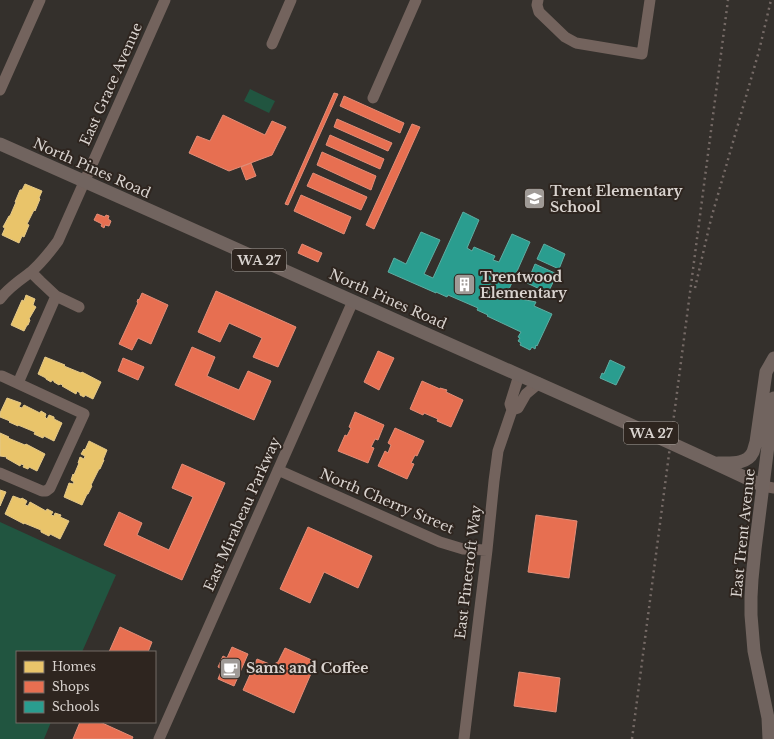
<svg xmlns="http://www.w3.org/2000/svg" width="774" height="739" font-family="'Libre Baskerville',serif">
<style>
.green{fill:#215540}
.homes{fill:#e9c46a;stroke:#e4c888}
.shops{fill:#e76f51;stroke:#e38d77}
.schools{fill:#2a9d8f;stroke:#5eada2}
.lines{fill:none;stroke-linecap:round;stroke-linejoin:round}
.minor{stroke:#73635d;stroke-width:11}
.major{stroke:#71645f;stroke-width:13}
.rail{stroke:#756a66;stroke-width:2.5;stroke-dasharray:2 4;stroke-linecap:butt}
.labels{text-anchor:middle;dominant-baseline:central;stroke-width:4;stroke-linejoin:round;paint-order:stroke}
.shield{fill:#2e251f;stroke:#a69f9a;stroke-width:1}
.shield-label{font-size:13px;font-weight:bold;fill:#d9d3cf}
.street-label{font-size:14px;fill:#d9d3cf;stroke:#2e251f}
.poi-label{font-size:14px;font-weight:bold;fill:#d9d3cf;stroke:#2e251f;text-anchor:start}
</style>
<rect width="100%" height="100%" fill="#34302c"/>
<path class="green" d="M250,89L275,101L269,113L244,101Z
M0,522L116,575L82,652H17V722H51L44,739H0Z"/>
<path class="homes" d="M25,184L42,191L39,198L40,199L35,211L34,210L27,224L29,225L24,237L22,236L19,243L2,235L5,228L3,227L9,216H10L16,202H15L20,190H22Z
M26,295L35,299L33,305L36,307L29,319L30,320L28,325H27L24,331L11,325L22,300L24,301Z
M45,357L65,365L64,366L81,373L82,372L101,382L93,399L85,395L84,397L80,395V393L77,391L76,394L62,386L63,385L60,384L59,385L54,382V381L52,380L51,382L46,379V378L38,374Z
M7,398L21,403L19,407L22,408L24,405L40,413L41,411L46,414L45,417L47,419L49,415L54,417V419L62,423L54,441L44,436L43,438L34,434L35,432L18,425V426L9,422L10,421L0,417V413Z
M0,433L9,437L8,438L25,445L26,444L45,454L37,471L29,467L28,469L23,467L24,465L21,464L20,466L6,458L7,457L0,456Z
M89,441L107,450L103,460H104L100,469H99L91,485L92,486L88,494H87L82,505L64,497L69,483L73,484L74,482L71,480L73,474L74,475L79,463H78L80,457L84,459L85,456L81,454L84,449L85,450Z
M0,490L6,492L0,506Z
M13,496L21,499L22,498L27,501L25,505L28,506L30,502L46,511L47,509L53,512L51,515L54,516L55,513L61,515L60,517L69,521L60,539L50,534L49,536L41,532V530L24,523V524L5,514Z"/>
<path class="shops" d="M334,93L338,94L288,205L285,204Z
M344,96L404,123L400,133L340,106Z
M223,115L265,135L272,121L286,127L272,155L229,171L189,153L197,136L210,141Z
M337,119L392,143L388,151L334,127Z
M412,124L420,127L374,229L366,225Z
M330,135L384,159L380,169L326,145Z
M322,152L376,176L371,190L317,165Z
M251,163L256,176L246,180L241,167Z
M313,173L367,197L361,210L307,186Z
M301,195L351,217L344,234L294,211Z
M97,214L105,217L106,215L109,216L108,219L111,221L109,226L105,225L104,228L101,226L102,224L94,220Z
M302,244L322,253L318,262L298,253Z
M216,291L296,327L278,367L253,357L262,338L229,323L220,342L198,332Z
M142,293L168,305L151,344L138,338L132,350L119,344L138,303L137,302L138,299L139,300Z
M192,347L215,357L207,376L239,390L248,371L271,381L254,420L175,385Z
M378,351L394,358L379,390L364,382Z
M123,358L144,367L138,380L118,371Z
M422,381L440,389V388L447,390L446,392L463,400L451,427L437,421L438,419L424,413L423,415L410,409Z
M355,412L384,425L378,440L375,439L371,447L374,448L368,463L338,451L345,435L347,436L351,428L349,427Z
M395,428L424,441L417,456L415,455L411,463L414,464L407,479L378,466L385,451L388,453L391,445L388,443Z
M182,464L225,483L182,580L104,545L119,512L142,523L137,535L169,550L193,497L172,488Z
M536,515L577,521L569,578L528,572Z
M308,527L372,556L358,588L324,572L310,603L280,589Z
M120,627L152,642L148,652H109Z
M232,647L248,654L234,686L218,679L222,669L218,667L223,656L227,658Z
M285,648L316,662L294,713L243,690L257,659L272,665L278,662Z
M519,672L560,678L556,712L514,706Z
M80,722H100L133,737L132,739H73Z"/>
<path class="schools" d="M463,212L479,220L467,248L472,251L474,247L495,256L493,260L499,262L512,234L530,242L506,296L536,302L534,306L552,314L537,346L536,345L535,349L532,347L530,350L520,345L521,343L518,341L520,338L518,337L521,332L487,316L488,315L477,310L478,308L448,295L447,297L436,292V293L388,272L394,258L406,264L421,232L440,240L424,274L433,278Z
M544,244L565,254L559,269L537,259Z
M535,264L557,274L548,293L527,283Z
M610,360L625,367L616,385L600,378L602,373L604,374Z"/>
<g class="lines">
<path class="minor" d="M538,0L537,5L539,12L565,37L576,43L642,54L650,0
M272,44L291,0
M0,90L40,0
M373,98L416,0
M31,272L40,281L56,296L79,307
M0,299C8,288 20,280 31,272C41,263 50,252 58,241L165,0
M0,376H2L84,414L50,488L46,491H42L0,473
M18,383L56,296
M512,410L518,408L526,394L539,383
M278,470L440,542L463,549L487,550
M763,486L774,488
M159,739L353,301
M464,739L487,550L494,481L498,451L512,410L510,404L519,375"/>
<path class="major" d="M0,144C141,206 281,269 422,332C536,383 650,432 763,486
M718,463C730,463 747,465 753,452C754,449 755,445 756,442L766,372L774,358
M769,739L768,718L754,651L751,615V597L752,579L755,549L774,398"/>
<path class="rail" d="M695,288L711,219L759,51L771,0
M632,739L728,0"/>
</g>
<defs>
<symbol id="school-square" viewBox="-11 -11 22 22"><rect x="-9" y="-9" width="18" height="18" rx="4" fill="#9f9a96" stroke="#2e251f"/><path d="M0-5L7-2L0 1L-7-2ZM-4 1L0 2.5L4 1V4Q0 6-4 4Z" fill="#fff"/></symbol>
<symbol id="building-square" viewBox="-11 -11 22 22"><rect x="-9" y="-9" width="18" height="18" rx="4" fill="#9f9a96" stroke="#2e251f"/><path d="M-4-6H4V6H1V3H-1V6H-4ZM-2.5-4.3h1.7v1.8h-1.7ZM.8-4.3h1.7v1.8H.8ZM-2.5-1h1.7V.8h-1.7ZM.8-1h1.7V.8H.8Z" fill="#fff"/></symbol>
<symbol id="cafe-square" viewBox="-11 -11 22 22"><rect x="-9" y="-9" width="18" height="18" rx="4" fill="#9f9a96" stroke="#2e251f"/><path d="M-5.5-4.5H6V0H3Q3 3.5 0 3.5H-2.5Q-5.5 3.5-5.5 0ZM3-3.2v2h1.7v-2ZM-6 4.5H4V6H-6Z" fill="#fff"/></symbol>
</defs>
<g fill-rule="evenodd">
<use href="#school-square" x="522" y="186" width="25" height="25"/>
<use href="#building-square" x="452" y="272" width="25" height="25"/>
<use href="#cafe-square" x="218" y="656" width="25" height="25"/>
</g>
<g class="labels">
<g class="shield">
<rect x="232" y="249" width="54" height="22" rx="3"/>
<rect x="624" y="422" width="54" height="22" rx="3"/>
</g>
<g class="shield-label">
<text x="259" y="260">WA 27</text>
<text x="651" y="433">WA 27</text>
</g>
<g class="street-label">
<text transform="translate(111 84) rotate(-66)">East Grace Avenue</text>
<text transform="translate(92 168) rotate(24)">North Pines Road</text>
<text transform="translate(388 299) rotate(24)">North Pines Road</text>
<text transform="translate(387 501) rotate(23)">North Cherry Street</text>
<text transform="translate(242 514) rotate(-66)">East Mirabeau Parkway</text>
<text transform="translate(743 533) rotate(-84)">East Trent Avenue</text>
<text transform="translate(468 572) rotate(-83)">East Pinecroft Way</text>
</g>
<g class="poi-label">
<text x="550" y="191">Trent Elementary<tspan x="550" dy="16">School</tspan></text>
<text x="480" y="277">Trentwood<tspan x="480" dy="16">Elementary</tspan></text>
<text x="246" y="668">Sams and Coffee</text>
</g>
</g>
<rect x="16" y="651" width="140" height="72" fill="#2e251f" stroke="#726b65"/>
<rect x="24" y="661" width="20" height="12" fill="#e9c46a" stroke="#726b65"/>
<text x="52" y="671" font-size="12" fill="#d9d3cf">Homes</text>
<rect x="24" y="681" width="20" height="12" fill="#e76f51" stroke="#726b65"/>
<text x="52" y="691" font-size="12" fill="#d9d3cf">Shops</text>
<rect x="24" y="701" width="20" height="12" fill="#2a9d8f" stroke="#726b65"/>
<text x="52" y="711" font-size="12" fill="#d9d3cf">Schools</text>
</svg>
